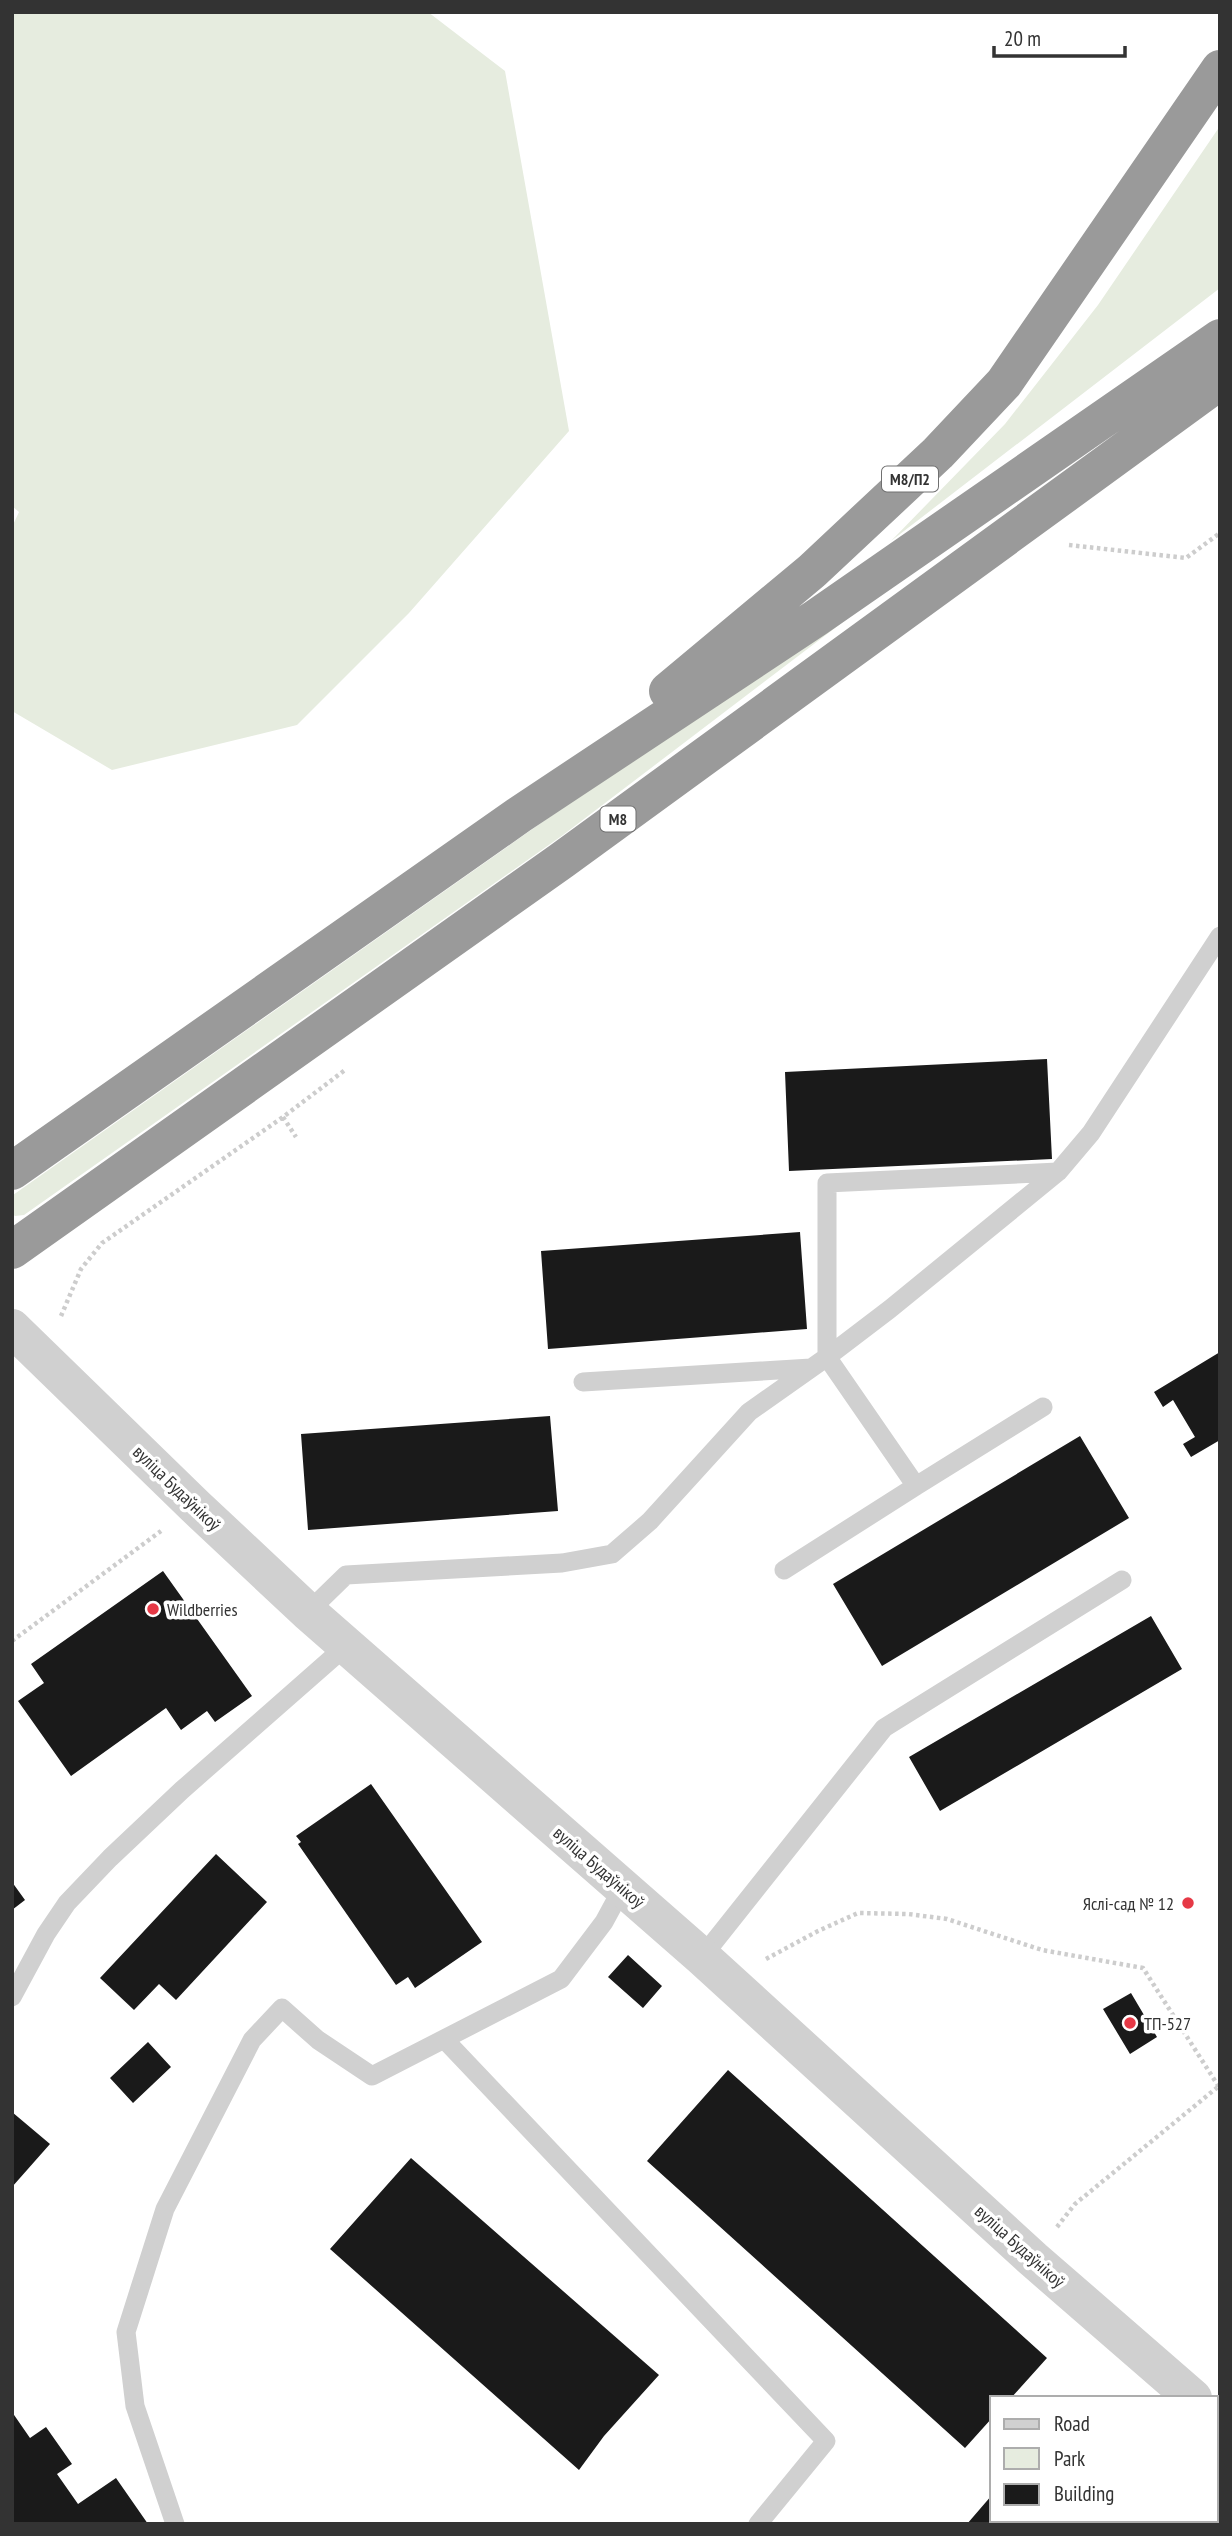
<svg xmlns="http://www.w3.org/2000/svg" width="1232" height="2536" font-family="'PT Sans Narrow',sans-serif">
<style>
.green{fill:#e6ecdf}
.building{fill:#1a1a1a}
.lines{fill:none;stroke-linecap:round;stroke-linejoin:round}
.path{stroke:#cdcdcd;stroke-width:4.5;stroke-dasharray:3.5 3.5;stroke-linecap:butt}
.lane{stroke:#d0d0d0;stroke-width:19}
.street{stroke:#d0d0d0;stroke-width:38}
.highway{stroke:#9a9a9a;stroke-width:38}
.poi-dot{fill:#e63946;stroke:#fff;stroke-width:2.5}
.labels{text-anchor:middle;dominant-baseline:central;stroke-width:7;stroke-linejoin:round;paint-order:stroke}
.shield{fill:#fff;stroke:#707070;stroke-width:2}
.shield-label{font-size:16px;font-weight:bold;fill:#333}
.street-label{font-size:18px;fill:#333;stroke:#fff}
.poi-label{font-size:18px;fill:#333;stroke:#fff;text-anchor:start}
</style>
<rect width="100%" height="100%" fill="#fff"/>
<path class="green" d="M12,12H428L505,71L569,431L409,613L297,725L112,770L12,711V527L19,512L12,506Z
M1220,126V288L891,541L1005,424L1098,305Z
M864,606L563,835L24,1215L15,1216L12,1214L13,1195L551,816Z"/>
<path class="building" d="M1047,1059L1052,1159L789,1171L785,1072Z
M800,1232L807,1329L548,1349L541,1251Z
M1220,1352V1440L1191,1457L1183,1444L1195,1437L1173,1400L1163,1407L1154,1392Z
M550,1416L558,1511L308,1530L301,1434Z
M1080,1436L1129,1518L882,1666L833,1584Z
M163,1571L252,1696L215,1722L207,1711L181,1730L166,1708L71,1776L18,1701L44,1683L31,1664Z
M1151,1616L1182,1669L940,1811L909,1757Z
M371,1784L482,1942L415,1988L408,1977L396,1985L298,1844L301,1842L296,1836Z
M216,1854L267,1902L176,2000L159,1984L134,2010L100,1978Z
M12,1882L25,1900L12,1910Z
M628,1955L662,1986L643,2008L608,1977Z
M1131,1993L1157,2037L1130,2054L1103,2009Z
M148,2042L171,2067L133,2103L110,2078Z
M728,2070L1047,2358L1011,2398H992V2418L965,2448L647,2161Z
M12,2112L50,2144L12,2187Z
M411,2158L659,2375L604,2436L579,2470L330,2249Z
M12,2412L30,2438L46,2427L72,2464L57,2474L78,2504L116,2478L148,2524H12Z
M992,2495V2520H1140L1144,2524H967Z"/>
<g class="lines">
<path class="path" d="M1069,545L1186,558L1220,533
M283,1117L296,1137
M61,1316L81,1269L102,1243L283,1117L345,1070
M12,1641L161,1531
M766,1959L818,1931L858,1913L908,1914L947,1919L1042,1950L1143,1968L1219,2087
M1057,2227L1075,2204L1219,2086"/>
<path class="lane" d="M583,1382L811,1368
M916,1486L1043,1407
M784,1570L916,1486L827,1357V1183L1058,1172
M308,1612L346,1575L562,1563L612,1554L650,1521L749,1412L827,1357L890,1309L1058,1172L1091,1133L1220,936
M702,1957L884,1728L1122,1580
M12,1997L46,1934L67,1903L110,1858L182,1790L346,1646
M444,2039L826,2441L758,2524
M175,2524L135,2406L126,2332L165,2209L252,2040L282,2008L318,2040L372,2076L561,1979L604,1922L623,1887"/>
<path class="street" d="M12,1328L195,1506L308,1612L702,1957L1033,2259L1193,2398
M1216,2418L1220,2421"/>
<path class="highway" d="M668,691L812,571L938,453L1004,383L1220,69
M12,1171L519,815L816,618L1220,338
M12,1250L561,861L1220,381"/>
</g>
<g class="poi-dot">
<circle cx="153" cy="1609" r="7"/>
<circle cx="1188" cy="1903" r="7"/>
<circle cx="1130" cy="2023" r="7"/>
</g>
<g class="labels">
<g class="shield">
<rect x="882" y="466.5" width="56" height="25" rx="5"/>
<rect x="600.5" y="806.5" width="35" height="25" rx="5"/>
</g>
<g class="shield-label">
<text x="910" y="479">М8/П2</text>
<text x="618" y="819">М8</text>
</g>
<g class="street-label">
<text transform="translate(177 1488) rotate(44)">вуліца Будаўнікоў</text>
<text transform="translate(599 1867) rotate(41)">вуліца Будаўнікоў</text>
<text transform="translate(1020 2246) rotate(42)">вуліца Будаўнікоў</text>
</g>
<g class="poi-label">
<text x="167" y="1609">Wildberries</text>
<text x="1174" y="1903" text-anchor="end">Яслі-сад № 12</text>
<text x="1144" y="2023">ТП-527</text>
</g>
</g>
<rect width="1232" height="2536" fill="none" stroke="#333333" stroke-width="28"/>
<rect x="990" y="2396" width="228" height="126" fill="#ffffff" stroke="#adadad" stroke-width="2"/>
<rect x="1004" y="2419" width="35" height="10" fill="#d0d0d0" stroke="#adadad" stroke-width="2"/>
<text x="1054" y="2431" font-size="21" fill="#333333">Road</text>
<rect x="1004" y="2448" width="35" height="21" fill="#e6ecdf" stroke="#adadad" stroke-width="2"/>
<text x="1054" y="2466" font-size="21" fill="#333333">Park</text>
<rect x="1004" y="2484" width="35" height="21" fill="#1a1a1a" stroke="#adadad" stroke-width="2"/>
<text x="1054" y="2501" font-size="21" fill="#333333">Building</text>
<path d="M994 46v10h131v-10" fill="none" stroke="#333333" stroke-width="3.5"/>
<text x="1004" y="46" font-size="21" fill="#333333" stroke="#ffffff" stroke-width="5" paint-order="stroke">20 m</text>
</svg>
